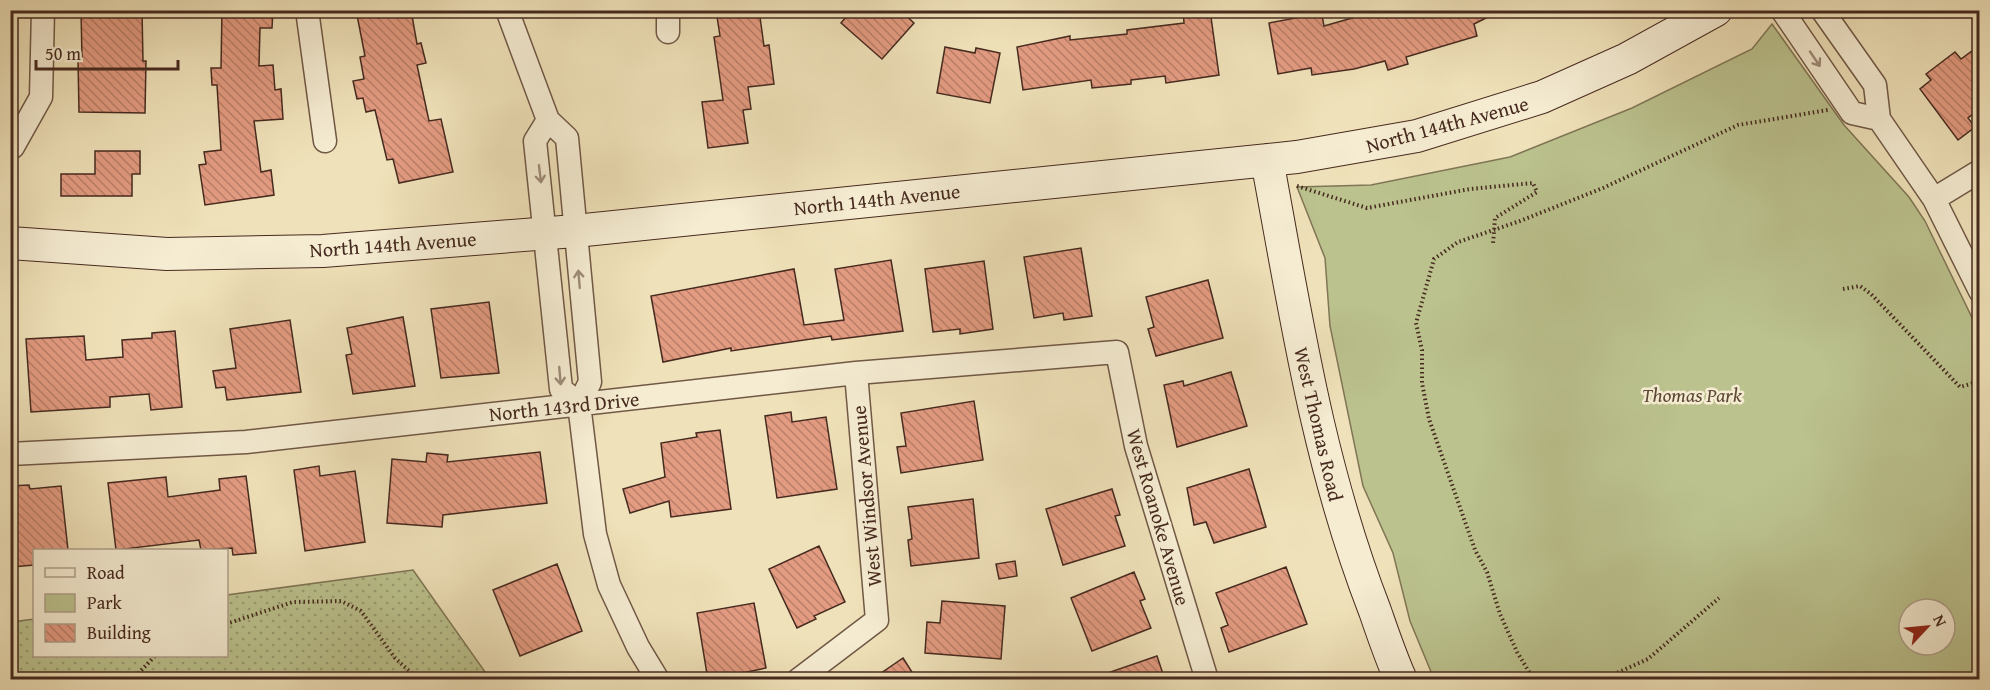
<svg xmlns="http://www.w3.org/2000/svg" width="1990" height="690" font-family="'Gentium Book Plus',serif">
<style>
.grass{fill:url(#grass-dots);stroke:#807656;stroke-width:1.5}
.park{fill:#bbc28e;stroke:#807656;stroke-width:1.5;fill-rule:evenodd}
.building{fill:url(#building-back-hatch);stroke:#462a1f;stroke-width:1.5}
.lines{fill:none;stroke-linecap:round;stroke-linejoin:round}
.minor-casing{stroke:#705846;stroke-width:25}
.secondary-casing{stroke:#462a1f;stroke-width:34}
.path{stroke:#462a1f;stroke-width:4;stroke-dasharray:1.5 3;stroke-linecap:butt}
.minor{stroke:#f5ecd2;stroke-width:22}
.secondary{stroke:#f5ecd2;stroke-width:32}
.oneway{stroke:#9e8b78}
.labels{text-anchor:middle;dominant-baseline:central;stroke-width:5;stroke-linejoin:round;paint-order:stroke}
.street-label{font-size:20px;fill:#462a1f;stroke:#f5ecd2}
.park-label{font-size:20px;font-style:italic;fill:#5d4835;stroke:#f5ecd2}
</style>
<defs>
<pattern id="grass-dots" width="8" height="8" patternUnits="userSpaceOnUse" patternTransform="scale(1.5)"><rect width="8" height="8" fill="#bbc28e"/><path d="M2 2h.1M6 6h.1" fill="none" stroke="#9a9e73" stroke-width="1.8" stroke-linecap="round"/></pattern>
<pattern id="building-back-hatch" width="6" height="6" patternUnits="userSpaceOnUse" patternTransform="scale(1.5)"><rect width="6" height="6" fill="#e39b81"/><path d="M-1 5l2 2M0 0l6 6M5-1l2 2" fill="none" stroke="#ba7f69"/></pattern>
</defs>
<rect width="100%" height="100%" fill="#efe1b9"/>
<filter id="stains"><feTurbulence type="fractalNoise" baseFrequency=".00333" numOctaves="4"/><feColorMatrix values="0 0 0 0 .2 0 0 0 0 .09 0 0 0 0 .02 0 0 0 .5 -.17"/></filter>
<radialGradient id="worn" r=".72"><stop offset=".6" stop-color="#630" stop-opacity="0"/><stop offset="1" stop-color="#630" stop-opacity=".3"/></radialGradient>
<path class="grass" d="M413,570L490,679H11L12,622L34,619V656H226L227,595Z"/>
<path class="park" d="M1772,24L1844,125L1909,197L1925,221L1979,332V679H1434L1410,621L1393,553L1363,486L1330,326L1325,258L1297,187L1371,185L1510,157L1632,108L1752,49ZM1909,609H1945V645H1909Z"/>
<path class="building" d="M81,10H142L143,61H146L145,113L79,112L78,60H82Z
M222,10H273L272,28H260L259,66L273,65L275,90L281,89L283,119L254,121L261,172L271,170L274,195L205,205L199,165L206,164L204,152L221,150L217,85H212L211,68H221Z
M356,10H411L417,44L421,43L426,63L417,65L429,121L441,119L453,172L399,183L393,159L387,160L375,110L366,112L363,98L357,99L353,81L364,79L360,57L365,56Z
M716,10H759L764,46L769,45L774,84L748,87L751,109L743,110L748,143L708,148L702,102L723,100L714,37L720,36Z
M852,10H900L914,23L882,59L841,23Z
M1183,10H1210L1219,75L1166,83L1165,76L1131,80V84L1092,88L1091,80L1023,90L1017,47L1070,36V40L1127,34V30L1184,23Z
M1295,10H1321L1324,26L1380,10H1502L1474,24L1477,36L1406,57L1408,64L1388,70L1385,61L1354,69L1312,75L1311,68L1278,74L1269,23L1296,18Z
M1980,45V109L1968,118L1975,127L1958,140L1920,89L1931,80L1926,74L1955,52L1961,59Z
M945,47L975,53L976,48L1000,53L990,103L937,93Z
M95,151H140V174H132V196H61V174H95Z
M1081,248L1092,316L1064,320L1063,313L1034,318L1024,257Z
M891,260L903,331L832,340L831,336L731,351V348L663,362L651,296L794,269L804,325L844,320L835,269Z
M984,261L993,329L960,334V329L933,332L925,269Z
M1208,280L1223,338L1156,356L1148,329L1154,327L1146,297Z
M489,302L499,373L441,378L431,309Z
M403,317L415,386L353,394L346,355L352,354L347,328Z
M290,320L301,392L227,400L225,387L216,388L213,371L236,368L230,329Z
M175,331L182,407L151,410L149,394L110,397V407L31,412L26,339L84,336L86,360L123,357L122,340L152,338V333Z
M1231,372L1247,426L1177,447L1164,385L1183,381L1184,386Z
M974,401L983,460L901,473L897,447L906,446L901,413Z
M791,412L792,422L826,417L837,489L777,498L765,416Z
M720,430L731,509L671,517L669,501L630,513L623,489L665,477L661,443L697,437L696,433Z
M540,452L547,503L443,515L442,527L387,523L392,459L426,462L427,453L448,455L447,462Z
M319,466L320,476L355,471L365,542L305,551L294,470Z
M1249,469L1266,527L1214,543L1206,522L1194,525L1187,488Z
M246,476L256,553L233,555L232,548L201,550L199,540L116,550L108,483L166,477L168,497L220,490L219,479Z
M29,485L30,489L61,486L68,550H34V565L12,567L10,486Z
M1112,489L1120,515L1115,516L1125,546L1063,565L1046,509Z
M973,499L979,558L911,566L908,540L912,539L908,507Z
M819,546L845,602L814,616L816,619L797,628L769,569Z
M1015,561L1017,576L999,579L996,564Z
M557,564L582,631L520,656L493,590Z
M1286,567L1307,624L1229,652L1221,628L1228,625L1216,593Z
M1134,572L1145,599L1140,601L1151,628L1092,651L1071,598Z
M942,601L1005,606L1001,659L925,653L927,622L940,623Z
M754,603L766,668L708,680L697,613Z
M1157,656L1163,674L1148,680H1096V677Z
M903,658L917,680H871Z"/>
<g class="lines">
<defs>
<path id="minor" d="M307,10L325,141
M507,10L548,120L567,138L590,382L579,404L595,534L609,585L638,647L658,680
M1782,10L1852,113L1879,119
M1822,10L1875,85L1879,119L1934,199L1980,291
M668,32V10
M548,120L535,141L561,389L579,404
M13,147L41,97L43,10
M1934,199L1980,171
M10,454L246,442L856,373L1117,352L1136,446L1207,680
M798,680L877,620L856,373"/>
<path id="secondary" d="M1267,160C1296,315 1317,462 1375,611C1383,634 1391,658 1401,680
M10,243L167,254L323,251L575,231L1297,157L1417,136L1542,97L1627,59L1716,10"/>
</defs>
<use href="#minor" class="minor-casing"/>
<use href="#secondary" class="secondary-casing"/>
<path class="path" d="M1297,186L1367,208L1470,189L1533,183L1537,192L1495,218L1493,244
M1843,289L1860,286L1871,294L1960,387L1980,381
M226,624L293,602L341,601L361,611L395,658L419,680
M132,680L155,656
M1534,680L1517,652L1500,614L1487,572L1475,550L1429,419L1422,383V350L1416,323L1434,259L1458,242L1520,221L1603,188L1738,125L1828,110
M1601,680L1648,659L1719,598"/>
<use href="#minor" class="minor"/>
<use href="#secondary" class="secondary"/>
</g>
<defs><path id="oneway-shaft" d="M-6 0H5M1.5-3L5.5 0L1.5 3" fill="none" stroke-width="1.6" stroke-linecap="round" stroke-linejoin="round" transform="scale(1.5)"/></defs>
<g class="oneway">
<use href="#oneway-shaft" transform="translate(1815 59) rotate(56)"/>
<use href="#oneway-shaft" transform="translate(540 174) rotate(83)"/>
<use href="#oneway-shaft" transform="translate(579 279) rotate(-95)"/>
<use href="#oneway-shaft" transform="translate(560 376) rotate(85)"/>
</g>
<g class="labels">
<g class="street-label">
<text transform="translate(1447 124) rotate(-15)">North 144th Avenue</text>
<text transform="translate(877 199) rotate(-6)">North 144th Avenue</text>
<text transform="translate(393 244) rotate(-4)">North 144th Avenue</text>
<text transform="translate(564 406) rotate(-6)">North 143rd Drive</text>
<text transform="translate(1319 424) rotate(77)">West Thomas Road</text>
<text transform="translate(866 496) rotate(-95)">West Windsor Avenue</text>
<text transform="translate(1159 517) rotate(74)">West Roanoke Avenue</text>
</g>
<g class="park-label">
<text x="1692" y="394">Thomas Park</text>
</g>
</g>
<rect width="1990" height="690" fill="none" stroke="#efe1b9" stroke-width="36"/>
<rect x="12" y="12" width="1966" height="666" fill="none" stroke="#462a1f" stroke-width="3"/>
<rect x="18" y="18" width="1954" height="654" fill="none" stroke="#462a1f" stroke-width="1.5"/>
<rect x="33" y="549" width="195" height="108" fill="#f5ecd2" stroke="#af9e8a" stroke-width="1.5"/>
<rect x="45" y="568" width="30" height="9" fill="#f5ecd2" stroke="#af9e8a" stroke-width="1.5"/>
<text x="87" y="579" font-size="18" fill="#462a1f">Road</text>
<rect x="45" y="594" width="30" height="18" fill="#bbc28e" stroke="#af9e8a" stroke-width="1.5"/>
<text x="87" y="609" font-size="18" fill="#462a1f">Park</text>
<rect x="45" y="624" width="30" height="18" fill="url(#building-back-hatch)" stroke="#af9e8a" stroke-width="1.5"/>
<text x="87" y="639" font-size="18" fill="#462a1f">Building</text>
<g transform="translate(1927 627) rotate(64)"><circle r="28" fill="#f5ecd2" stroke="#af9e8a" stroke-width="1.5"/>
<path d="M0-4.5L10 22L0 15L-10 22Z" fill="#8f2418"/>
<text y="-9" font-size="16" font-weight="bold" text-anchor="middle" fill="#462a1f">N</text>
</g>
<path d="M36 60v9h142v-9" fill="none" stroke="#462a1f" stroke-width="3"/>
<text x="45" y="60" font-size="18" fill="#462a1f" stroke="#f5ecd2" stroke-width="4.5" paint-order="stroke">50 m</text>
<rect width="100%" height="100%" filter="url(#stains)"/>
<rect width="100%" height="100%" fill="url(#worn)"/>
</svg>
